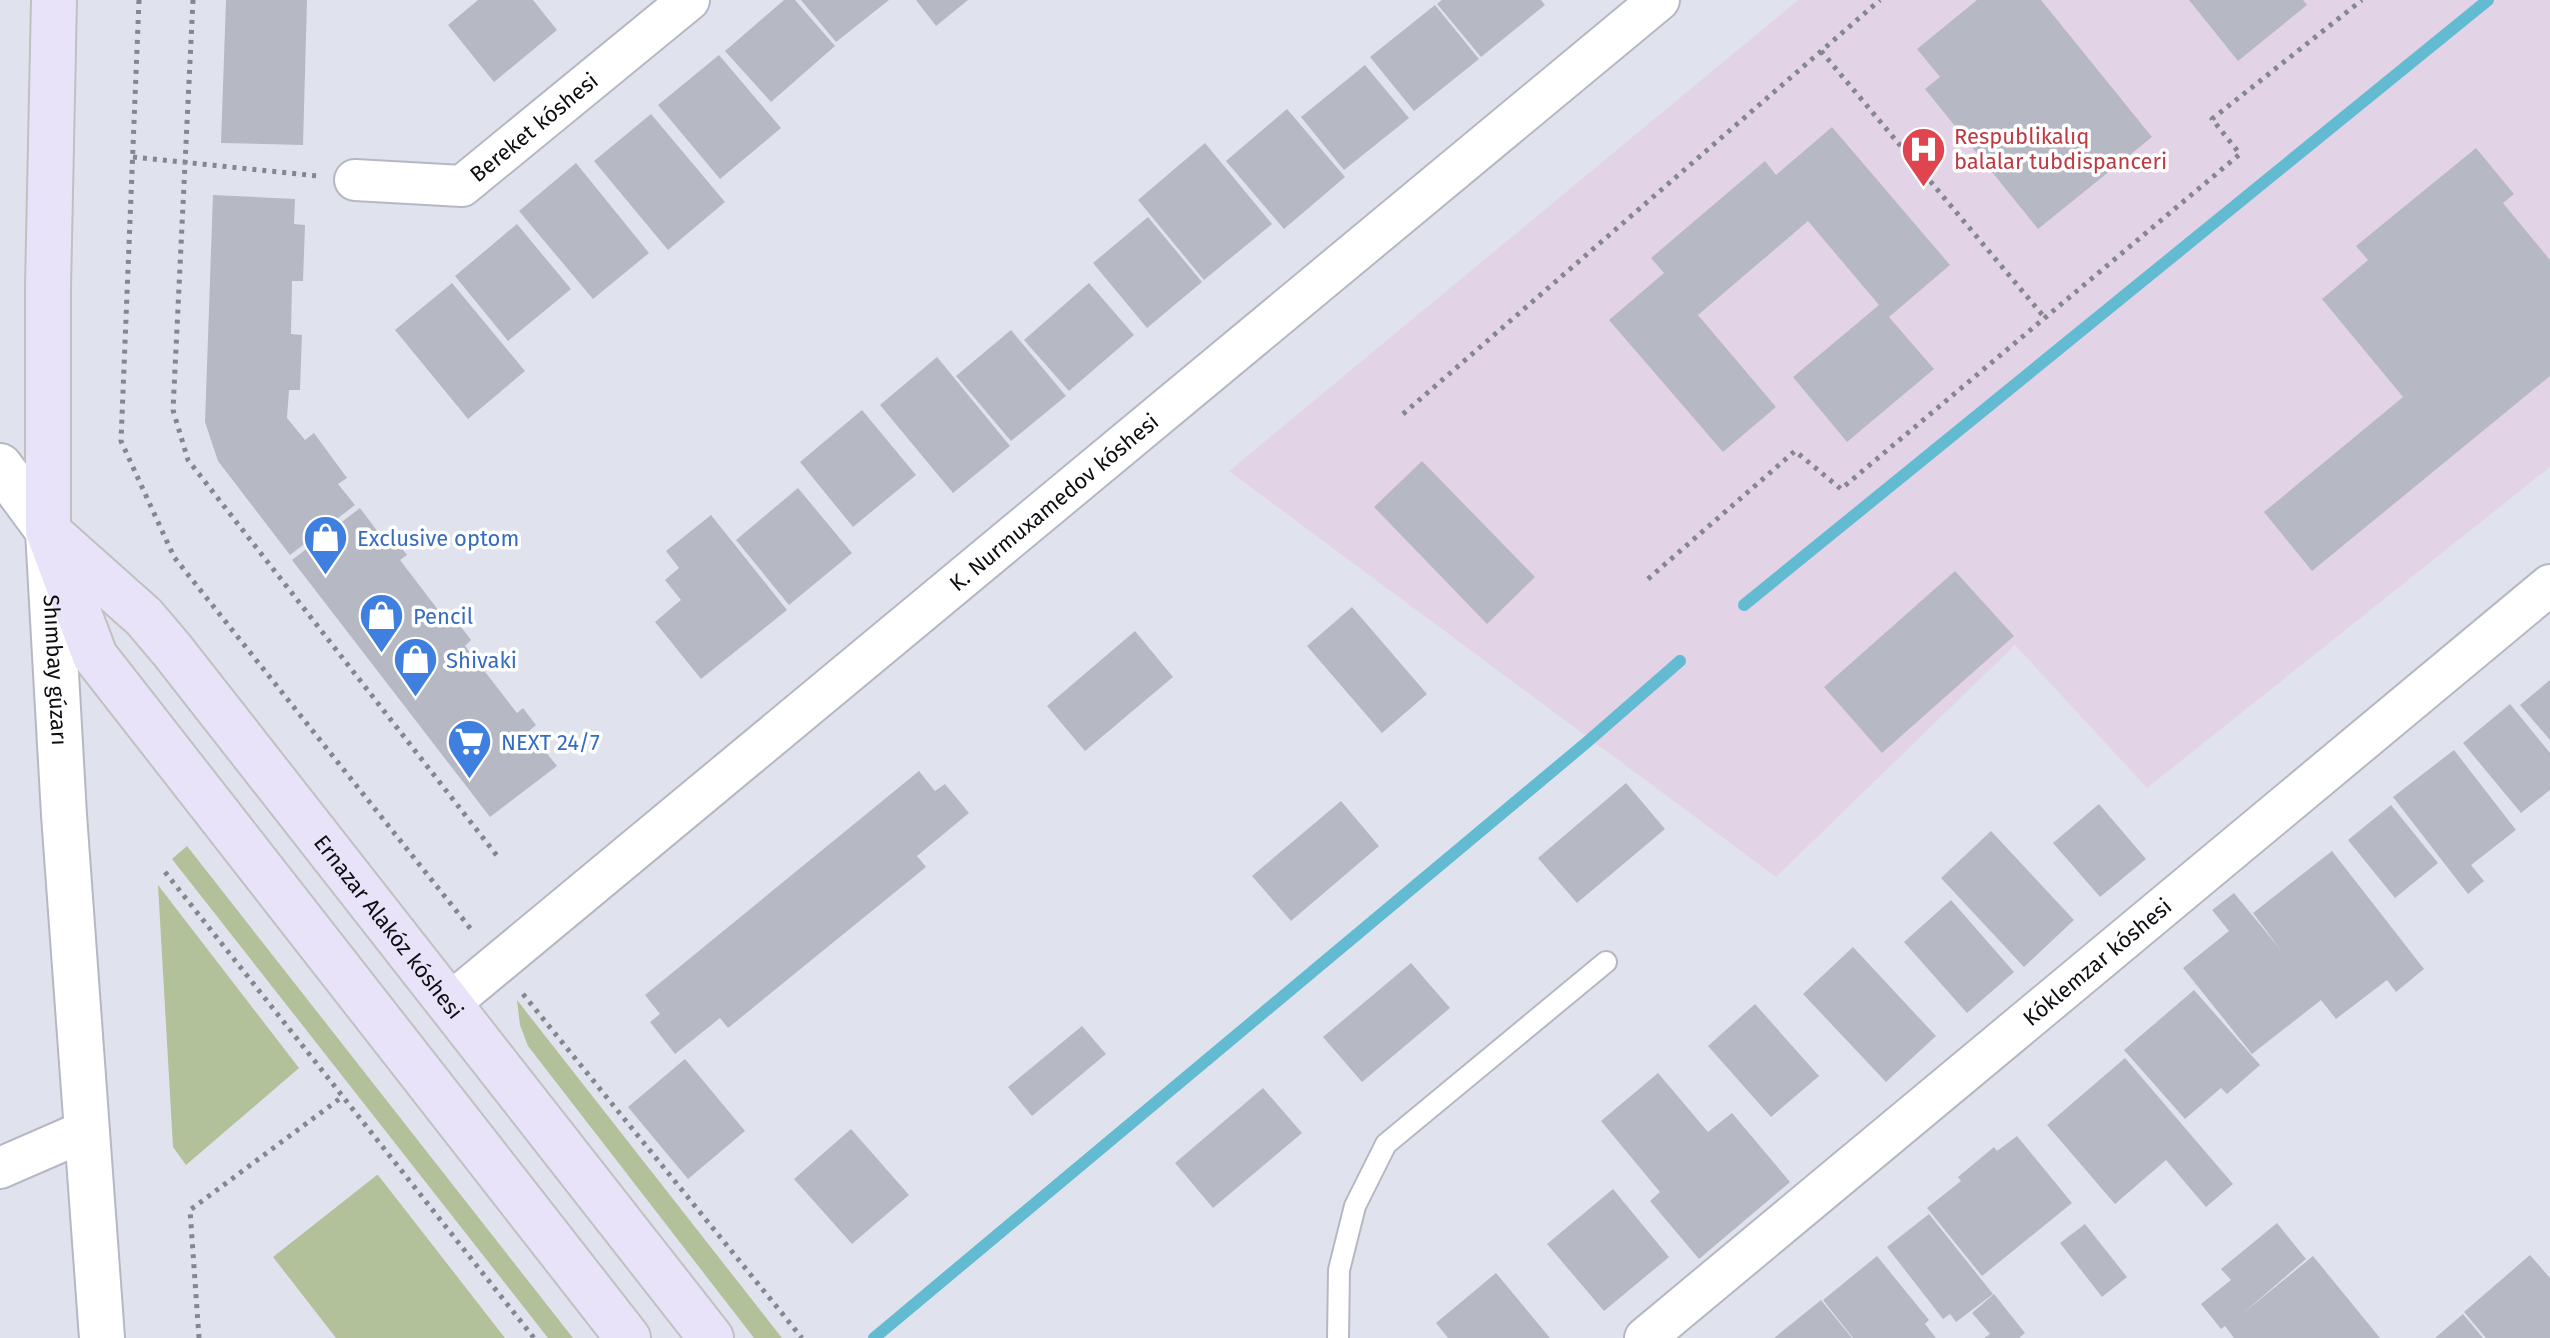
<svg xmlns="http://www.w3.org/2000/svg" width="2550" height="1338" font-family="'Fira Sans',sans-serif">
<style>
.medical{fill:#e2d4e6}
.green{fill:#b2c199}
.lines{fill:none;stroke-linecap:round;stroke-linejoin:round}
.stream{stroke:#63bbd2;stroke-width:12}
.building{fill:#b6b9c4}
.lane-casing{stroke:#b5b8c3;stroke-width:24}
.street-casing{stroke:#b5b8c3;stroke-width:44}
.secondary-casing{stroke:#b5b8c3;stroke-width:48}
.primary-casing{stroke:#c0c0c1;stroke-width:48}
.path{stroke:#85878f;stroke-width:5;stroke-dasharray:4 6;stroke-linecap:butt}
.lane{stroke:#fff;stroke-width:20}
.street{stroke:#fff;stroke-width:40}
.secondary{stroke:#fff;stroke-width:44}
.primary{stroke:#e9e3f9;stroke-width:44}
.labels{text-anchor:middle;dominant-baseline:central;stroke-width:7;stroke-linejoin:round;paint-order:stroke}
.street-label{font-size:22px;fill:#0e0e12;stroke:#fff}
.health-label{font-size:22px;fill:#be3a42;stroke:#fff;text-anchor:start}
.shop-label{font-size:22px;fill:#366cbe;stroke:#fff;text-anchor:start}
</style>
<rect width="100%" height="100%" fill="#e0e3ee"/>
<path class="medical" d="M1798,0H2550V467L2147,788L2015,645L1776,877L1229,471Z"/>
<path class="green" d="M187,846L573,1338H548L172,859Z
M158,885L299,1068L186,1165L173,1147Z
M517,1000L782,1338H754L528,1046L520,1025Z
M377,1175H378L505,1338H336L273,1257Z"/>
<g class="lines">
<path class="stream" d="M1744,605L2488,0
M874,1338L1586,743L1680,661"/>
</g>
<path class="building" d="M226,0H307L303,145L221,143Z
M478,0H533L557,30L494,82L448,25Z
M784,0H795L835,46L771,102L725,51Z
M801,0H889L836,42Z
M916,0H968L936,26Z
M1442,0H1541L1545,5L1481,57L1437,4Z
M1977,0H2041L2152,137L2038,229L1925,89L1940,77L1917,49Z
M2189,0H2303L2307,5L2238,61Z
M1435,5L1479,59L1414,111L1370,57Z
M719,55L781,128L720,179L658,105Z
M1365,65L1409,118L1344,170L1301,117Z
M1287,109L1345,177L1284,229L1226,161Z
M651,114L725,202L668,250L594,161Z
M1832,127L1950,265L1889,317L1934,369L1847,442L1793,377L1879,305L1808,221L1698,315L1776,407L1723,452L1609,320L1664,273L1651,258L1765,161L1776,175Z
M1205,143L1272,224L1204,280L1138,200Z
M2476,148L2514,194L2503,203L2550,260V376L2312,571L2264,512L2403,397L2322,299L2368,260L2356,246Z
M576,163L649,253L593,299L519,211Z
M213,195L295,199L294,224L305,225L303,281H292L291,334L302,335L300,390H289L287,418L305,440L314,433L347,478L338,484L355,505L290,555L218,461L205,422Z
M1148,217L1202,282L1147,328L1093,263Z
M517,224L571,289L508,341L455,276Z
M452,283L525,371L468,419L395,330Z
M1089,283L1134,335L1069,391L1024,340Z
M1011,330L1066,396L1011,441L956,376Z
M937,357L1010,446L953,493L880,405Z
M862,410L916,475L853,527L800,462Z
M1422,461L1535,577L1487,624L1374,507Z
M798,488L852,553L789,605L736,540Z
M360,508L387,544L394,538L407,555L400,560L452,628L458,623L471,640L465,646L517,713L523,708L536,725L529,731L557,766L490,817L292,560Z
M711,515L787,610L701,679L655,622L681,600L665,580L679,568L666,551Z
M1955,571L2014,636L1882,753L1824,687Z
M1352,607L1427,694L1382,733L1307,646Z
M1135,631L1173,677L1085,751L1047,706Z
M2550,680V740L2520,705Z
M2510,704L2550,753V790L2521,813L2463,743Z
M2454,750L2516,830L2471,865L2484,881L2468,894L2393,797Z
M919,771L935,791L945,784L969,813L917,856L926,867L728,1028L720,1018L675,1054L650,1022L660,1014L645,995Z
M1626,783L1665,829L1577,903L1538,858Z
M1341,801L1379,846L1291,921L1252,876Z
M2099,804L2146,859L2100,897L2053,843Z
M2391,805L2438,863L2395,898L2348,840Z
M1991,831L2074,920L2024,967L1941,878Z
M2332,851L2424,969L2396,992L2387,980L2336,1019L2321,1000L2252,1054L2183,968L2229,931L2212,910L2234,893L2280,949L2253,913Z
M1951,900L2014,972L1967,1013L1904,942Z
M1853,947L1936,1036L1886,1082L1803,994Z
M1411,963L1450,1008L1362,1082L1323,1037Z
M2194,990L2260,1065L2227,1094L2221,1088L2185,1119L2124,1050Z
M1755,1004L1819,1076L1771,1117L1708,1046Z
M1082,1026L1106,1054L1032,1116L1008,1087Z
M2125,1058L2233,1184L2206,1207L2166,1160L2115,1204L2047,1125Z
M685,1059L745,1131L688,1179L628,1107Z
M1658,1073L1708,1132L1732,1113L1790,1182L1699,1259L1650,1201L1660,1192L1601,1121Z
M1263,1088L1302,1133L1213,1208L1175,1163Z
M851,1129L909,1195L852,1244L794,1179Z
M2017,1136L2072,1203L1982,1276L1927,1208L1961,1181L1958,1177L1994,1147L1997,1151Z
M1613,1189L1669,1257L1604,1311L1547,1244Z
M1929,1214L1993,1294L1956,1322L1950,1314L1943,1319L1887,1247Z
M2277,1223L2306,1259L2241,1315L2313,1256L2380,1338H2234L2225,1326L2221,1329L2201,1304L2231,1280L2221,1269Z
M2085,1224L2127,1277L2102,1297L2060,1243Z
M2530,1255L2550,1278V1338H2486L2464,1312Z
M1877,1256L1929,1320L1925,1324L1936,1338H1853L1823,1300Z
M1496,1273L1550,1338H1448L1436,1323Z
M1994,1294L2025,1333L2019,1338H1984L1990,1334L1972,1313Z
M1821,1300L1852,1338H1774Z
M2463,1314L2483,1338H2435Z"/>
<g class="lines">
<defs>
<path id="lane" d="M1338,1338L1339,1270L1355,1206L1386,1144L1606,962"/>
<g id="street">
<path id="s1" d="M355,180L462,186L689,0"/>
<path id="s2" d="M449,1004L1659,0"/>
<path d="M0,1168L85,1131"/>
<path id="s3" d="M1645,1338L2550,585"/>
</g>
<g id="secondary">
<path id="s4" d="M0,466L48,531L64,815L102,1338"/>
</g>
<g id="primary">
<path d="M54,0L48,288V531L95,656L628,1338"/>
<path id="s5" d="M52,535L144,617L172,650L711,1338"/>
</g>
</defs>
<use href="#lane" class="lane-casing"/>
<use href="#street" class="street-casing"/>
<use href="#secondary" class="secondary-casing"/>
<use href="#primary" class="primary-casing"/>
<path class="path" d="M139,0L121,441L174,557L474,933
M193,0L173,410L188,460L498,857
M1821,51L2045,318
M133,157L318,176
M1403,414L1880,0
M1648,579L1795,451L1841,489L2240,154L2212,119L2362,0
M165,872L534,1338
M523,994L802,1338
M199,1338L190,1210L342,1097"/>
<use href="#lane" class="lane"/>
<use href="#street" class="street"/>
<use href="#secondary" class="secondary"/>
<use href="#primary" class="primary"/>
</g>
<defs>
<symbol id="hospital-pin" viewBox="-11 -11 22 30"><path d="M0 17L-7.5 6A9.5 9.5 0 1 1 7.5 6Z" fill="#e0444e" stroke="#fff"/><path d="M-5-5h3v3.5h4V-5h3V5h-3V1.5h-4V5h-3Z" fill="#fff"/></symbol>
<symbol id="shop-pin" viewBox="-11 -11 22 30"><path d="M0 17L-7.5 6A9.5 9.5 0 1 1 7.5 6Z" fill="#3f7fe0" stroke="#fff"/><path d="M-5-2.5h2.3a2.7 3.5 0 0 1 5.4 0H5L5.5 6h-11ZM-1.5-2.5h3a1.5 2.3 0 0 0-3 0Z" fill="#fff"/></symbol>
<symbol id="supermarket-pin" viewBox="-11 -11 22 30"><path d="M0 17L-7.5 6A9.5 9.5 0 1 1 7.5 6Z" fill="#3f7fe0" stroke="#fff"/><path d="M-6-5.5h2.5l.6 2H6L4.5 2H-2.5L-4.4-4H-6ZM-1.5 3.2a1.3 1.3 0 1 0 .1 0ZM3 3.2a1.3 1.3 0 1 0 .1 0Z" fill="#fff"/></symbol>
</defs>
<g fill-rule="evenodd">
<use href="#hospital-pin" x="1898" y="124" width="51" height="69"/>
<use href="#shop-pin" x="300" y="512" width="51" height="69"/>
<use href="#shop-pin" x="356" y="590" width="51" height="69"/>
<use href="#shop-pin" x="390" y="634" width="51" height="69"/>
<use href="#supermarket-pin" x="444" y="716" width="51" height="69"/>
</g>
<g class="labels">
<g class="street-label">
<text stroke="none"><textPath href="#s1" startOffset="200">Bereket kóshesi</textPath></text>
<text stroke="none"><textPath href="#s2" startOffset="786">K. Nurmuxamedov kóshesi</textPath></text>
<text stroke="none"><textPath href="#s4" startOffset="220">Shımbay gúzarı</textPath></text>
<text stroke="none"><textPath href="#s5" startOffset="518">Ernazar Alakóz kóshesi</textPath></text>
<text stroke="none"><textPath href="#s3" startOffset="588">Kóklemzar kóshesi</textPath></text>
</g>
<g class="health-label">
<text x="1954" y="136">Respublikalıq<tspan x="1954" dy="25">balalar tubdispanceri</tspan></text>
</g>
<g class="shop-label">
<text x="357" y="538">Exclusive optom</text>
<text x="413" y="616">Pencil</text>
<text x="446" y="660">Shivaki</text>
<text x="501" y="742">NEXT 24/7</text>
</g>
</g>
</svg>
